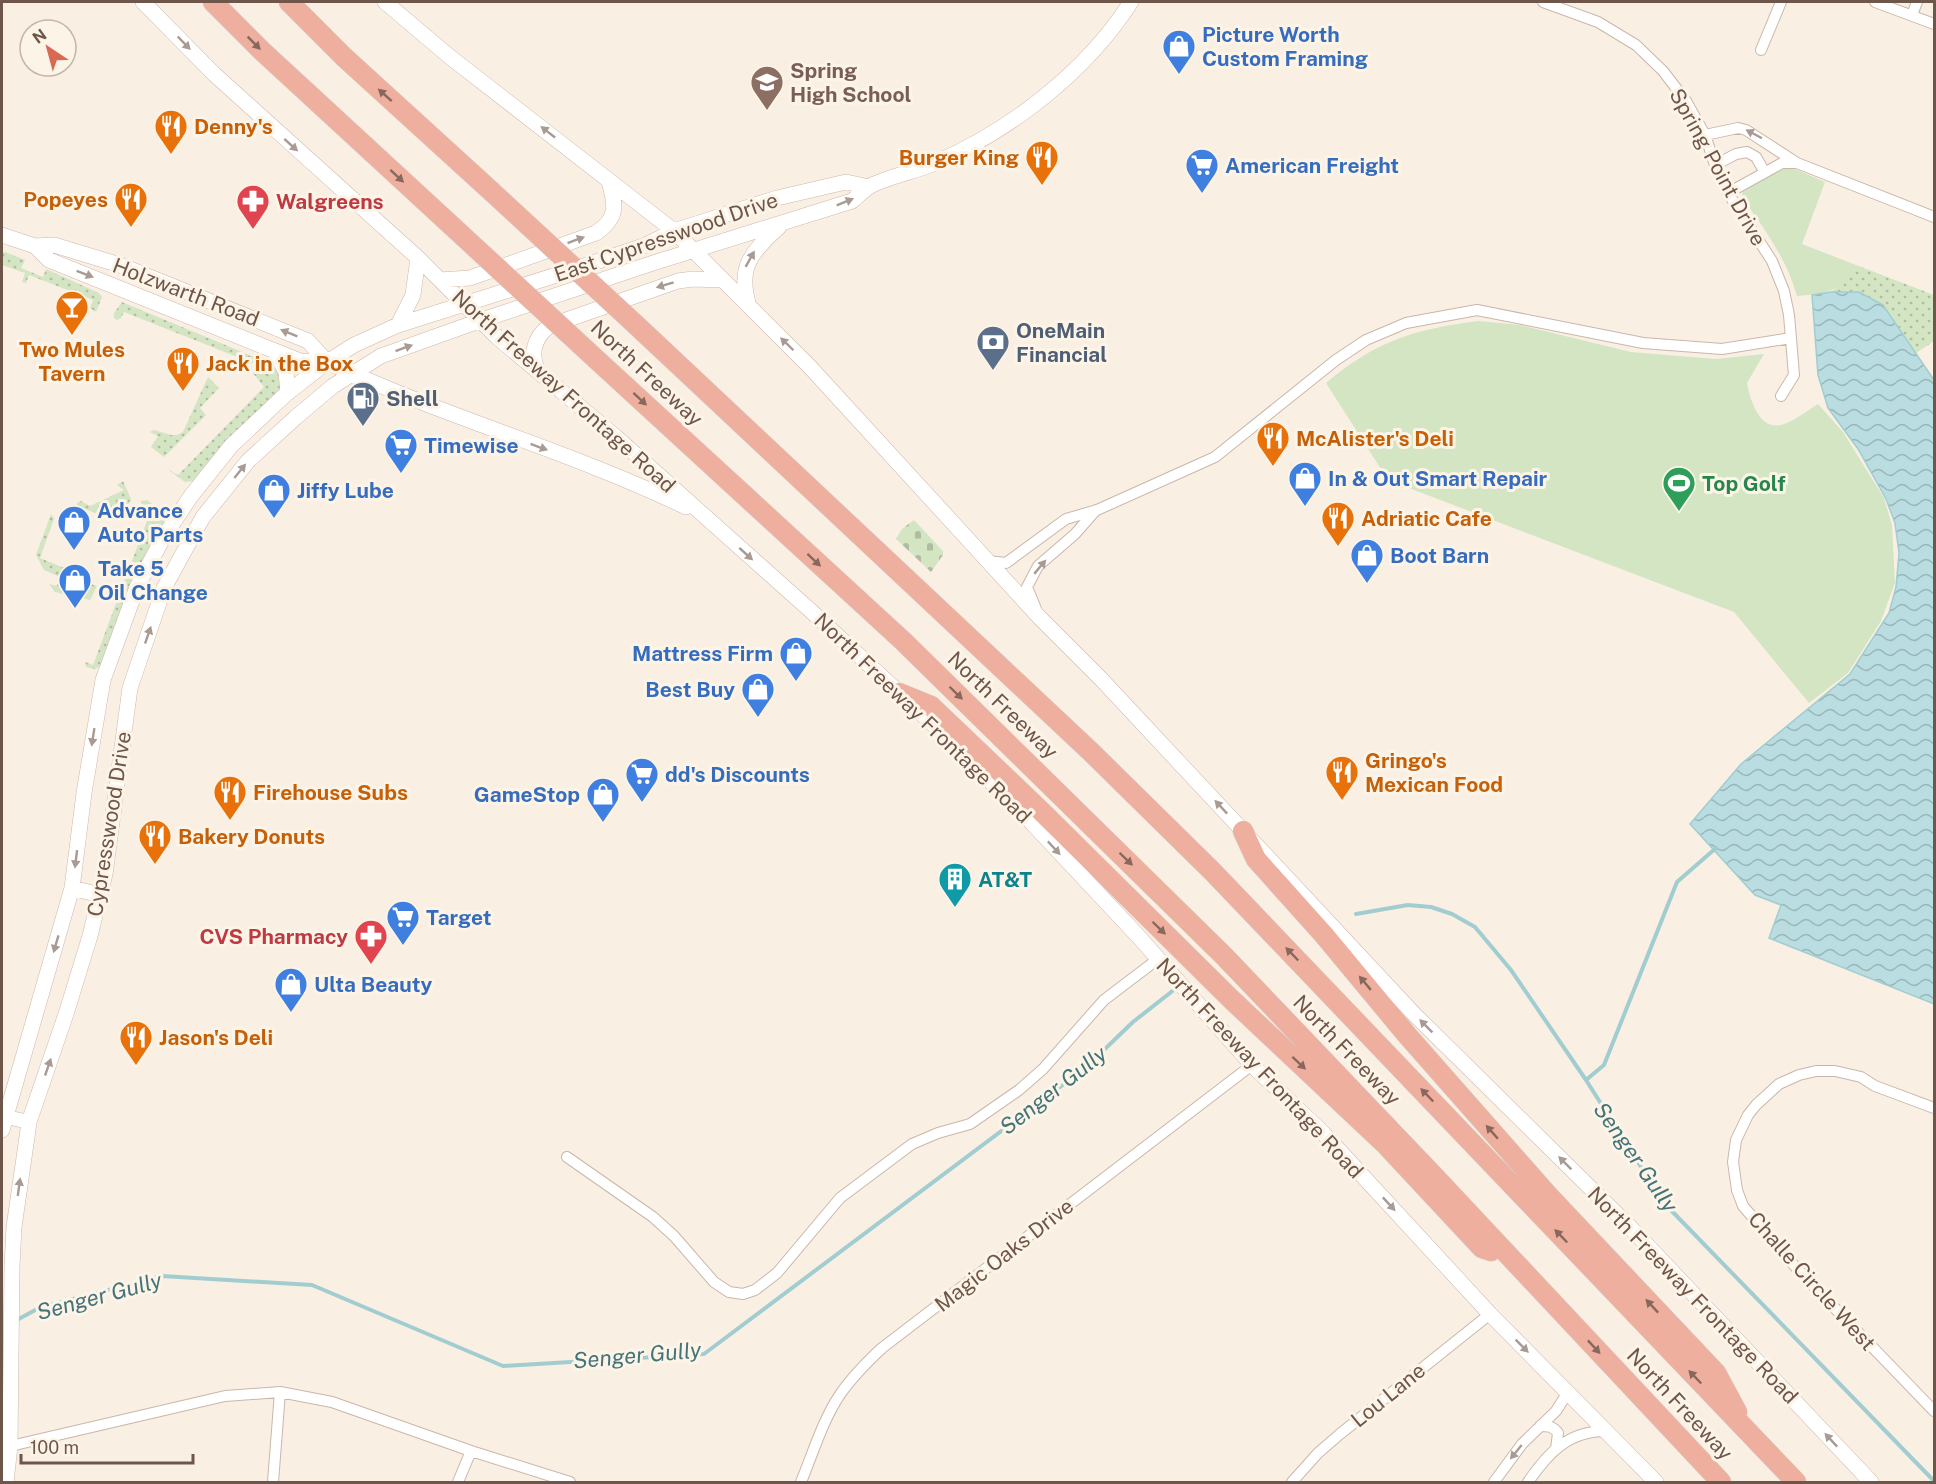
<svg xmlns="http://www.w3.org/2000/svg" width="1936" height="1484" font-family="'Public Sans',sans-serif">
<style>
.grass{fill:url(#grass-dots)}
.cemetery{fill:url(#cemetery-stones)}
.green{fill:#d3e5c3}
.water{fill:url(#water-waves);stroke:#a1cdd1;stroke-width:1.5}
.lines{fill:none;stroke-linecap:round;stroke-linejoin:round}
.stream{stroke:#a1cdd1;stroke-width:4}
.minor-casing{stroke:#c9b7aa;stroke-width:12}
.tertiary-casing{stroke:#c9b7aa;stroke-width:15}
.secondary-casing{stroke:#ceb8ab;stroke-width:16}
.motorway-casing{stroke:#d7d0cd;stroke-width:21}
.minor{stroke:#fff;stroke-width:10}
.tertiary{stroke:#fff;stroke-width:14}
.secondary{stroke:#fff;stroke-width:15}
.motorway{stroke:#eeaf9f;stroke-width:20}
.motorway-bridge-casing{stroke:#d7d0cd;stroke-width:21;stroke-linecap:butt}
.motorway-bridge{stroke:#eeaf9f;stroke-width:20}
.oneway{fill:#a99a93}
.oneway2{fill:#88685c}
.labels{text-anchor:middle;dominant-baseline:central;stroke-width:6;stroke-linejoin:round;paint-order:stroke}
.shop-label{font-size:21px;font-weight:bold;fill:#366cbe;stroke:#fdf4e8;text-anchor:start}
.education-label{font-size:21px;font-weight:bold;fill:#785e54;stroke:#fdf4e8;text-anchor:start}
.food-label{font-size:21px;font-weight:bold;fill:#c56008;stroke:#fdf4e8;text-anchor:start}
.street-label{font-size:21px;fill:#6f564b;stroke:#fdf4e8}
.health-label{font-size:21px;font-weight:bold;fill:#be3a42;stroke:#fdf4e8;text-anchor:start}
.service-label{font-size:21px;font-weight:bold;fill:#4e5e75;stroke:#fdf4e8;text-anchor:start}
.leisure-label{font-size:21px;font-weight:bold;fill:#27864d;stroke:#fdf4e8;text-anchor:start}
.culture-label{font-size:21px;font-weight:bold;fill:#0d838f;stroke:#fdf4e8;text-anchor:start}
.water-label{font-size:22px;font-style:italic;fill:#44747a;stroke:#fdf4e8}
</style>
<defs>
<pattern id="grass-dots" width="8" height="8" patternUnits="userSpaceOnUse" patternTransform="scale(1.5)"><rect width="8" height="8" fill="#d3e5c3"/><path d="M2 2h.1M6 6h.1" fill="none" stroke="#afbca0" stroke-width="1.8" stroke-linecap="round"/></pattern>
<pattern id="cemetery-stones" width="16" height="16" patternUnits="userSpaceOnUse" patternTransform="scale(1.5)"><rect width="16" height="16" fill="#d3e5c3"/><path d="M2 7V4a2 2 0 0 1 4 0v3zM10 15v-3a2 2 0 0 1 4 0v3z" fill="#afbca0"/></pattern>
<pattern id="water-waves" width="16" height="10" patternUnits="userSpaceOnUse" patternTransform="scale(1.5)"><rect width="16" height="10" fill="#b9dde1"/><path d="M0 5q4-4 8 0t8 0" fill="none" stroke="#9bb6b8"/></pattern>
</defs>
<rect width="100%" height="100%" fill="#faefe3"/>
<path class="grass" d="M5,252L25,260L21,268L43,277L46,269L99,293L102,297L96,312L90,308L93,300L29,275L26,283L22,282L25,273L2,265V253Z
M1856,265L1934,295V341L1916,353L1883,305L1859,292H1831C1842,284 1850,277 1856,265Z
M122,302L266,362L279,370L283,384L279,391L194,481L185,482L169,470L178,475L264,387L252,372L255,364L124,312L121,318L117,320L114,318V313Z
M208,377L219,388L200,408L206,415L164,457L151,447L158,436L150,432L154,430L171,435H177L183,432Z
M123,481L131,499L120,521H117L77,506V503L81,501L90,506L124,490L117,485Z
M147,500L164,513L166,522L102,665L95,669L86,667L85,662L93,665L151,510L141,504L142,501Z
M51,514L54,519L40,558L86,577L84,582L97,586L90,600L55,592L49,584L57,586L60,577L44,570L36,555Z"/>
<path class="cemetery" d="M914,520L943,551V555L931,572L896,539L902,529Z"/>
<path class="green" d="M1787,168L1795,169L1825,182L1802,244L1856,265C1842,293 1826,293 1797,296C1787,260 1766,231 1744,200L1742,193C1749,179 1772,171 1787,168Z
M1479,321L1520,325L1631,352L1716,359L1764,354L1747,383C1750,400 1760,433 1784,424C1796,420 1808,410 1818,404L1843,432L1884,498L1892,525L1895,583L1881,621L1848,673L1809,703L1734,612L1388,480L1326,383C1376,341 1414,329 1479,321Z"/>
<path class="water" d="M1831,292H1859L1883,305L1934,380V1004L1769,938L1781,905L1755,895L1690,824L1741,764L1850,674L1889,613L1896,587L1899,553L1895,523L1886,499L1858,449L1828,408L1818,375L1812,295Z"/>
<g class="lines">
<path class="stream" d="M1356,914L1408,905L1431,907L1452,914L1475,927L1511,970L1586,1080L1664,1203L1934,1481
M1586,1080L1604,1065L1677,882L1716,848
M15,1321L39,1308L162,1276L312,1285L503,1366L704,1354L1084,1069L1133,1022L1175,989"/>
<defs>
<path id="minor" d="M1543,2L1598,22L1636,45L1663,71L1686,101L1705,135L1715,165L1728,193L1772,261L1784,291L1789,315L1794,375L1781,396
M1875,2L1934,24
M1912,15L1917,2
M1761,50L1781,2
M1705,135L1738,128L1746,130L1797,163L1934,217
M1715,165L1736,154L1747,152L1756,157L1764,171
M1728,193L1782,163H1794
M987,561L1006,563L1066,519L1097,510L1215,457L1336,360L1366,340L1406,323L1477,310L1643,343L1722,349L1791,338
M1036,609L1027,587L1038,566L1075,534L1096,510
M1934,1108L1875,1086L1861,1077L1835,1071H1816L1799,1075L1779,1084L1756,1105L1748,1115L1736,1140L1733,1162L1737,1190L1743,1206L1799,1271L1934,1411
M567,1157L653,1217L674,1236L714,1282L729,1292L743,1294L755,1290L777,1273L840,1198L912,1144L938,1133L970,1124L1019,1090L1043,1069L1104,1000L1158,959
M1540,1426C1548,1426 1553,1426 1558,1433L1556,1449
M2,1448L225,1396L280,1392L332,1402L471,1451L570,1482
M273,1482L280,1392
M458,1482L471,1451
M801,1482C813,1453 823,1419 841,1393C853,1376 867,1362 882,1348L1252,1065
M1292,1482L1318,1453L1340,1434L1490,1314
M1494,1482L1522,1444L1556,1411L1568,1392
M1528,1482C1548,1453 1568,1431 1606,1431"/>
<path id="tertiary" d="M2,1116L29,1122"/>
<path id="secondary" d="M143,2L214,74L418,258L497,337L616,437L811,611L937,728L1032,823L1138,936L1252,1065L1324,1134L1490,1314L1656,1482
M385,2L450,57L674,231L810,367L1040,618L1101,679L1415,1015L1628,1225L1871,1482
M2,235L35,246L54,245L120,265L308,341L327,362
M35,246L49,260L275,351L300,361L327,362C444,417 570,451 686,507
M440,280L470,278L596,233C618,218 616,206 609,181
M749,306C737,268 751,252 779,227
M398,325L413,295L418,258
M275,351L286,372L288,393
M539,372C529,355 534,338 549,326L678,281L693,279L722,280
M72,888L100,895
M2,1130L72,888L84,793L103,680L137,587L163,538L191,496L231,446L286,394L327,362L354,345L398,325L569,271L646,245L674,231L777,198L846,182L869,187
M6,1482L10,1446L12,1266L14,1227L27,1137L29,1122L66,1014L90,936L105,874L130,688L164,588L203,517L248,461L295,418L333,386L381,356L479,321L653,263L852,201C858,196 864,190 870,186C890,176 914,172 935,163C1011,130 1086,72 1131,2"/>
<path id="motorway" d="M213,2L262,51L453,227
M289,2L344,57L491,191
M635,324L1090,751L1213,872L1796,1482
M597,360L903,641L1224,956L1434,1176L1721,1482
M899,693L931,706L1040,810L1232,1000L1385,1144L1482,1248L1491,1251
M1243,831L1256,859L1324,935L1407,1035L1547,1194L1716,1373L1737,1412"/>
</defs>
<use href="#minor" class="minor-casing"/>
<use href="#tertiary" class="tertiary-casing"/>
<use href="#secondary" class="secondary-casing"/>
<use href="#motorway" class="motorway-casing"/>
<use href="#minor" class="minor"/>
<use href="#tertiary" class="tertiary"/>
<use href="#secondary" class="secondary"/>
<use href="#motorway" class="motorway"/>
<defs>
<path id="motorway-bridge" d="M491,191L635,324
M453,227L597,360"/>
</defs>
<use href="#motorway-bridge" class="motorway-bridge-casing"/>
<use href="#motorway-bridge" class="motorway-bridge"/>
</g>
<defs><path id="oneway-solid" d="M-6-.8H1V-3.2L6.5 0L1 3.2V.8H-6Z" transform="scale(1.5)"/></defs>
<g class="oneway">
<use href="#oneway-solid" transform="translate(184 43) rotate(46)"/>
<use href="#oneway-solid" transform="translate(548 132) rotate(-142)"/>
<use href="#oneway-solid" transform="translate(1754 134) rotate(-152)"/>
<use href="#oneway-solid" transform="translate(291 145) rotate(42)"/>
<use href="#oneway-solid" transform="translate(845 202) rotate(-22)"/>
<use href="#oneway-solid" transform="translate(576 240) rotate(-20)"/>
<use href="#oneway-solid" transform="translate(750 259) rotate(-61)"/>
<use href="#oneway-solid" transform="translate(85 274) rotate(21)"/>
<use href="#oneway-solid" transform="translate(665 285) rotate(163)"/>
<use href="#oneway-solid" transform="translate(289 333) rotate(-158)"/>
<use href="#oneway-solid" transform="translate(787 344) rotate(-136)"/>
<use href="#oneway-solid" transform="translate(404 348) rotate(-20)"/>
<use href="#oneway-solid" transform="translate(539 447) rotate(20)"/>
<use href="#oneway-solid" transform="translate(240 471) rotate(-51)"/>
<use href="#oneway-solid" transform="translate(746 554) rotate(42)"/>
<use href="#oneway-solid" transform="translate(1040 567) rotate(-50)"/>
<use href="#oneway-solid" transform="translate(148 635) rotate(-71)"/>
<use href="#oneway-solid" transform="translate(93 737) rotate(99)"/>
<use href="#oneway-solid" transform="translate(1221 807) rotate(-133)"/>
<use href="#oneway-solid" transform="translate(1054 848) rotate(47)"/>
<use href="#oneway-solid" transform="translate(76 859) rotate(97)"/>
<use href="#oneway-solid" transform="translate(56 944) rotate(106)"/>
<use href="#oneway-solid" transform="translate(1426 1026) rotate(-135)"/>
<use href="#oneway-solid" transform="translate(48 1067) rotate(-71)"/>
<use href="#oneway-solid" transform="translate(1565 1163) rotate(-135)"/>
<use href="#oneway-solid" transform="translate(19 1187) rotate(-82)"/>
<use href="#oneway-solid" transform="translate(1389 1204) rotate(47)"/>
<use href="#oneway-solid" transform="translate(1522 1346) rotate(45)"/>
<use href="#oneway-solid" transform="translate(1831 1440) rotate(-133)"/>
<use href="#oneway-solid" transform="translate(1516 1452) rotate(129)"/>
</g>
<g class="oneway2">
<use href="#oneway-solid" transform="translate(254 43) rotate(45)"/>
<use href="#oneway-solid" transform="translate(385 95) rotate(-138)"/>
<use href="#oneway-solid" transform="translate(397 176) rotate(43)"/>
<use href="#oneway-solid" transform="translate(640 399) rotate(43)"/>
<use href="#oneway-solid" transform="translate(814 560) rotate(43)"/>
<use href="#oneway-solid" transform="translate(956 693) rotate(44)"/>
<use href="#oneway-solid" transform="translate(1126 859) rotate(44)"/>
<use href="#oneway-solid" transform="translate(1159 928) rotate(44)"/>
<use href="#oneway-solid" transform="translate(1292 954) rotate(-134)"/>
<use href="#oneway-solid" transform="translate(1365 983) rotate(-130)"/>
<use href="#oneway-solid" transform="translate(1299 1063) rotate(43)"/>
<use href="#oneway-solid" transform="translate(1427 1095) rotate(-134)"/>
<use href="#oneway-solid" transform="translate(1492 1132) rotate(-131)"/>
<use href="#oneway-solid" transform="translate(1561 1236) rotate(-134)"/>
<use href="#oneway-solid" transform="translate(1652 1306) rotate(-133)"/>
<use href="#oneway-solid" transform="translate(1594 1347) rotate(47)"/>
<use href="#oneway-solid" transform="translate(1695 1377) rotate(-134)"/>
</g>
<defs>
<symbol id="shop-pin" viewBox="-11 -11 22 30"><path d="M0 17L-7.5 6A9.5 9.5 0 1 1 7.5 6Z" fill="#3f7fe0" stroke="#fdf4e8"/><path d="M-5-2.5h2.3a2.7 3.5 0 0 1 5.4 0H5L5.5 6h-11ZM-1.5-2.5h3a1.5 2.3 0 0 0-3 0Z" fill="#fff"/></symbol>
<symbol id="school-pin" viewBox="-11 -11 22 30"><path d="M0 17L-7.5 6A9.5 9.5 0 1 1 7.5 6Z" fill="#8d6e63" stroke="#fdf4e8"/><path d="M0-5L7-2L0 1L-7-2ZM-4 1L0 2.5L4 1V4Q0 6-4 4Z" fill="#fff"/></symbol>
<symbol id="restaurant-pin" viewBox="-11 -11 22 30"><path d="M0 17L-7.5 6A9.5 9.5 0 1 1 7.5 6Z" fill="#e8710a" stroke="#fdf4e8"/><path d="M-5-6h1v4h1v-4h1v4h1v-4h1v5L-1.5 .5V6h-2V.5L-5-1ZM5-6V6H3V1.5H1.5Q1.5-4 5-6Z" fill="#fff"/></symbol>
<symbol id="supermarket-pin" viewBox="-11 -11 22 30"><path d="M0 17L-7.5 6A9.5 9.5 0 1 1 7.5 6Z" fill="#3f7fe0" stroke="#fdf4e8"/><path d="M-6-5.5h2.5l.6 2H6L4.5 2H-2.5L-4.4-4H-6ZM-1.5 3.2a1.3 1.3 0 1 0 .1 0ZM3 3.2a1.3 1.3 0 1 0 .1 0Z" fill="#fff"/></symbol>
<symbol id="pharmacy-pin" viewBox="-11 -11 22 30"><path d="M0 17L-7.5 6A9.5 9.5 0 1 1 7.5 6Z" fill="#e0444e" stroke="#fdf4e8"/><path d="M-2-6h4v4h4v4h-4v4h-4v-4h-4v-4h4Z" fill="#fff"/></symbol>
<symbol id="bar-pin" viewBox="-11 -11 22 30"><path d="M0 17L-7.5 6A9.5 9.5 0 1 1 7.5 6Z" fill="#e8710a" stroke="#fdf4e8"/><path d="M-6-5H6L.8 .8V4.5H3.5V6h-7V4.5H-.8V.8Z" fill="#fff"/></symbol>
<symbol id="bank-pin" viewBox="-11 -11 22 30"><path d="M0 17L-7.5 6A9.5 9.5 0 1 1 7.5 6Z" fill="#5c6f8a" stroke="#fdf4e8"/><path d="M-6-4H6V4H-6ZM0-2.3a2.3 2.3 0 1 0 0 4.6a2.3 2.3 0 1 0 0-4.6Z" fill="#fff"/></symbol>
<symbol id="fuel-pin" viewBox="-11 -11 22 30"><path d="M0 17L-7.5 6A9.5 9.5 0 1 1 7.5 6Z" fill="#5c6f8a" stroke="#fdf4e8"/><path d="M-5.5-6h7V0h2V4h1.3V-2.5L3-4.5l.8-.8L6-3V5H2.5V1h-1V6h-7ZM-4.2-4.7v3.2H.2V-4.7Z" fill="#fff"/></symbol>
<symbol id="stadium-pin" viewBox="-11 -11 22 30"><path d="M0 17L-7.5 6A9.5 9.5 0 1 1 7.5 6Z" fill="#2e9e5b" stroke="#fdf4e8"/><path d="M0-5a6.5 5 0 1 0 0 10a6.5 5 0 1 0 0-10ZM-3.5-1.8h7v3.6h-7Z" fill="#fff"/></symbol>
<symbol id="building-pin" viewBox="-11 -11 22 30"><path d="M0 17L-7.5 6A9.5 9.5 0 1 1 7.5 6Z" fill="#0f9aa8" stroke="#fdf4e8"/><path d="M-4-6H4V6H1V3H-1V6H-4ZM-2.5-4.3h1.7v1.8h-1.7ZM.8-4.3h1.7v1.8H.8ZM-2.5-1h1.7V.8h-1.7ZM.8-1h1.7V.8H.8Z" fill="#fff"/></symbol>
</defs>
<g fill-rule="evenodd">
<use href="#shop-pin" x="1160" y="27" width="38" height="52"/>
<use href="#school-pin" x="748" y="63" width="38" height="52"/>
<use href="#restaurant-pin" x="152" y="107" width="38" height="52"/>
<use href="#restaurant-pin" x="1023" y="138" width="38" height="52"/>
<use href="#supermarket-pin" x="1183" y="146" width="38" height="52"/>
<use href="#restaurant-pin" x="112" y="180" width="38" height="52"/>
<use href="#pharmacy-pin" x="234" y="182" width="38" height="52"/>
<use href="#bar-pin" x="53" y="288" width="38" height="52"/>
<use href="#bank-pin" x="974" y="323" width="38" height="52"/>
<use href="#restaurant-pin" x="164" y="344" width="38" height="52"/>
<use href="#fuel-pin" x="344" y="379" width="38" height="52"/>
<use href="#restaurant-pin" x="1254" y="419" width="38" height="52"/>
<use href="#supermarket-pin" x="382" y="426" width="38" height="52"/>
<use href="#shop-pin" x="1286" y="459" width="38" height="52"/>
<use href="#stadium-pin" x="1660" y="464" width="38" height="52"/>
<use href="#shop-pin" x="255" y="471" width="38" height="52"/>
<use href="#restaurant-pin" x="1319" y="499" width="38" height="52"/>
<use href="#shop-pin" x="55" y="503" width="38" height="52"/>
<use href="#shop-pin" x="1348" y="536" width="38" height="52"/>
<use href="#shop-pin" x="56" y="561" width="38" height="52"/>
<use href="#shop-pin" x="777" y="634" width="38" height="52"/>
<use href="#shop-pin" x="739" y="670" width="38" height="52"/>
<use href="#restaurant-pin" x="1323" y="753" width="38" height="52"/>
<use href="#supermarket-pin" x="623" y="755" width="38" height="52"/>
<use href="#restaurant-pin" x="211" y="773" width="38" height="52"/>
<use href="#shop-pin" x="584" y="775" width="38" height="52"/>
<use href="#restaurant-pin" x="136" y="817" width="38" height="52"/>
<use href="#building-pin" x="936" y="860" width="38" height="52"/>
<use href="#supermarket-pin" x="384" y="898" width="38" height="52"/>
<use href="#pharmacy-pin" x="352" y="917" width="38" height="52"/>
<use href="#shop-pin" x="272" y="965" width="38" height="52"/>
<use href="#restaurant-pin" x="117" y="1018" width="38" height="52"/>
</g>
<g class="labels">
<g class="shop-label">
<text x="1202" y="34">Picture Worth<tspan x="1202" dy="24">Custom Framing</tspan></text>
<text x="1225" y="165">American Freight</text>
<text x="424" y="445">Timewise</text>
<text x="1328" y="478">In &amp; Out Smart Repair</text>
<text x="297" y="490">Jiffy Lube</text>
<text x="97" y="510">Advance<tspan x="97" dy="24">Auto Parts</tspan></text>
<text x="1390" y="555">Boot Barn</text>
<text x="98" y="568">Take 5<tspan x="98" dy="24">Oil Change</tspan></text>
<text x="773" y="653" text-anchor="end">Mattress Firm</text>
<text x="735" y="689" text-anchor="end">Best Buy</text>
<text x="665" y="774">dd's Discounts</text>
<text x="580" y="794" text-anchor="end">GameStop</text>
<text x="426" y="917">Target</text>
<text x="314" y="984">Ulta Beauty</text>
</g>
<g class="education-label">
<text x="790" y="70">Spring<tspan x="790" dy="24">High School</tspan></text>
</g>
<g class="food-label">
<text x="194" y="126">Denny's</text>
<text x="1019" y="157" text-anchor="end">Burger King</text>
<text x="108" y="199" text-anchor="end">Popeyes</text>
<text x="72" y="349" text-anchor="middle">Two Mules<tspan x="72" dy="24">Tavern</tspan></text>
<text x="206" y="363">Jack in the Box</text>
<text x="1296" y="438">McAlister's Deli</text>
<text x="1361" y="518">Adriatic Cafe</text>
<text x="1365" y="760">Gringo's<tspan x="1365" dy="24">Mexican Food</tspan></text>
<text x="253" y="792">Firehouse Subs</text>
<text x="178" y="836">Bakery Donuts</text>
<text x="159" y="1037">Jason's Deli</text>
</g>
<g class="street-label">
<text transform="translate(1718 167) rotate(61)">Spring Point Drive</text>
<text transform="translate(666 237) rotate(-19)">East Cypresswood Drive</text>
<text transform="translate(186 292) rotate(21)">Holzwarth Road</text>
<text transform="translate(647 373) rotate(43)">North Freeway</text>
<text transform="translate(564 391) rotate(42)">North Freeway Frontage Road</text>
<text transform="translate(1003 705) rotate(44)">North Freeway</text>
<text transform="translate(923 718) rotate(44)">North Freeway Frontage Road</text>
<text transform="translate(109 824) rotate(-81)">Cypresswood Drive</text>
<text transform="translate(1347 1050) rotate(46)">North Freeway</text>
<text transform="translate(1260 1068) rotate(47)">North Freeway Frontage Road</text>
<text transform="translate(1004 1255) rotate(-38)">Magic Oaks Drive</text>
<text transform="translate(1812 1281) rotate(48)">Challe Circle West</text>
<text transform="translate(1693 1295) rotate(46)">North Freeway Frontage Road</text>
<text transform="translate(1388 1395) rotate(-39)">Lou Lane</text>
<text transform="translate(1680 1404) rotate(47)">North Freeway</text>
</g>
<g class="health-label">
<text x="276" y="201">Walgreens</text>
<text x="348" y="936" text-anchor="end">CVS Pharmacy</text>
</g>
<g class="service-label">
<text x="1016" y="330">OneMain<tspan x="1016" dy="24">Financial</tspan></text>
<text x="386" y="398">Shell</text>
</g>
<g class="leisure-label">
<text x="1702" y="483">Top Golf</text>
</g>
<g class="culture-label">
<text x="978" y="879">AT&amp;T</text>
</g>
<g class="water-label">
<text transform="translate(1053 1090) rotate(-38)">Senger Gully</text>
<text transform="translate(1636 1157) rotate(55)">Senger Gully</text>
<text transform="translate(99 1296) rotate(-15)">Senger Gully</text>
<text transform="translate(637 1355) rotate(-5)">Senger Gully</text>
</g>
</g>
<rect width="1936" height="1484" fill="none" stroke="#6f564b" stroke-width="6"/>
<g transform="translate(48 48) rotate(324)"><circle r="28" fill="#fdf4e8" stroke="#c4b5a9" stroke-width="1.5"/>
<path d="M0-4.5L10 22L0 15L-10 22Z" fill="#d86953"/>
<text y="-9" font-size="16" font-weight="bold" text-anchor="middle" fill="#6f564b">N</text>
</g>
<path d="M21 1454v9h172v-9" fill="none" stroke="#6f564b" stroke-width="3"/>
<text x="30" y="1454" font-size="18" fill="#6f564b" stroke="#fdf4e8" stroke-width="4.5" paint-order="stroke">100 m</text>
</svg>
